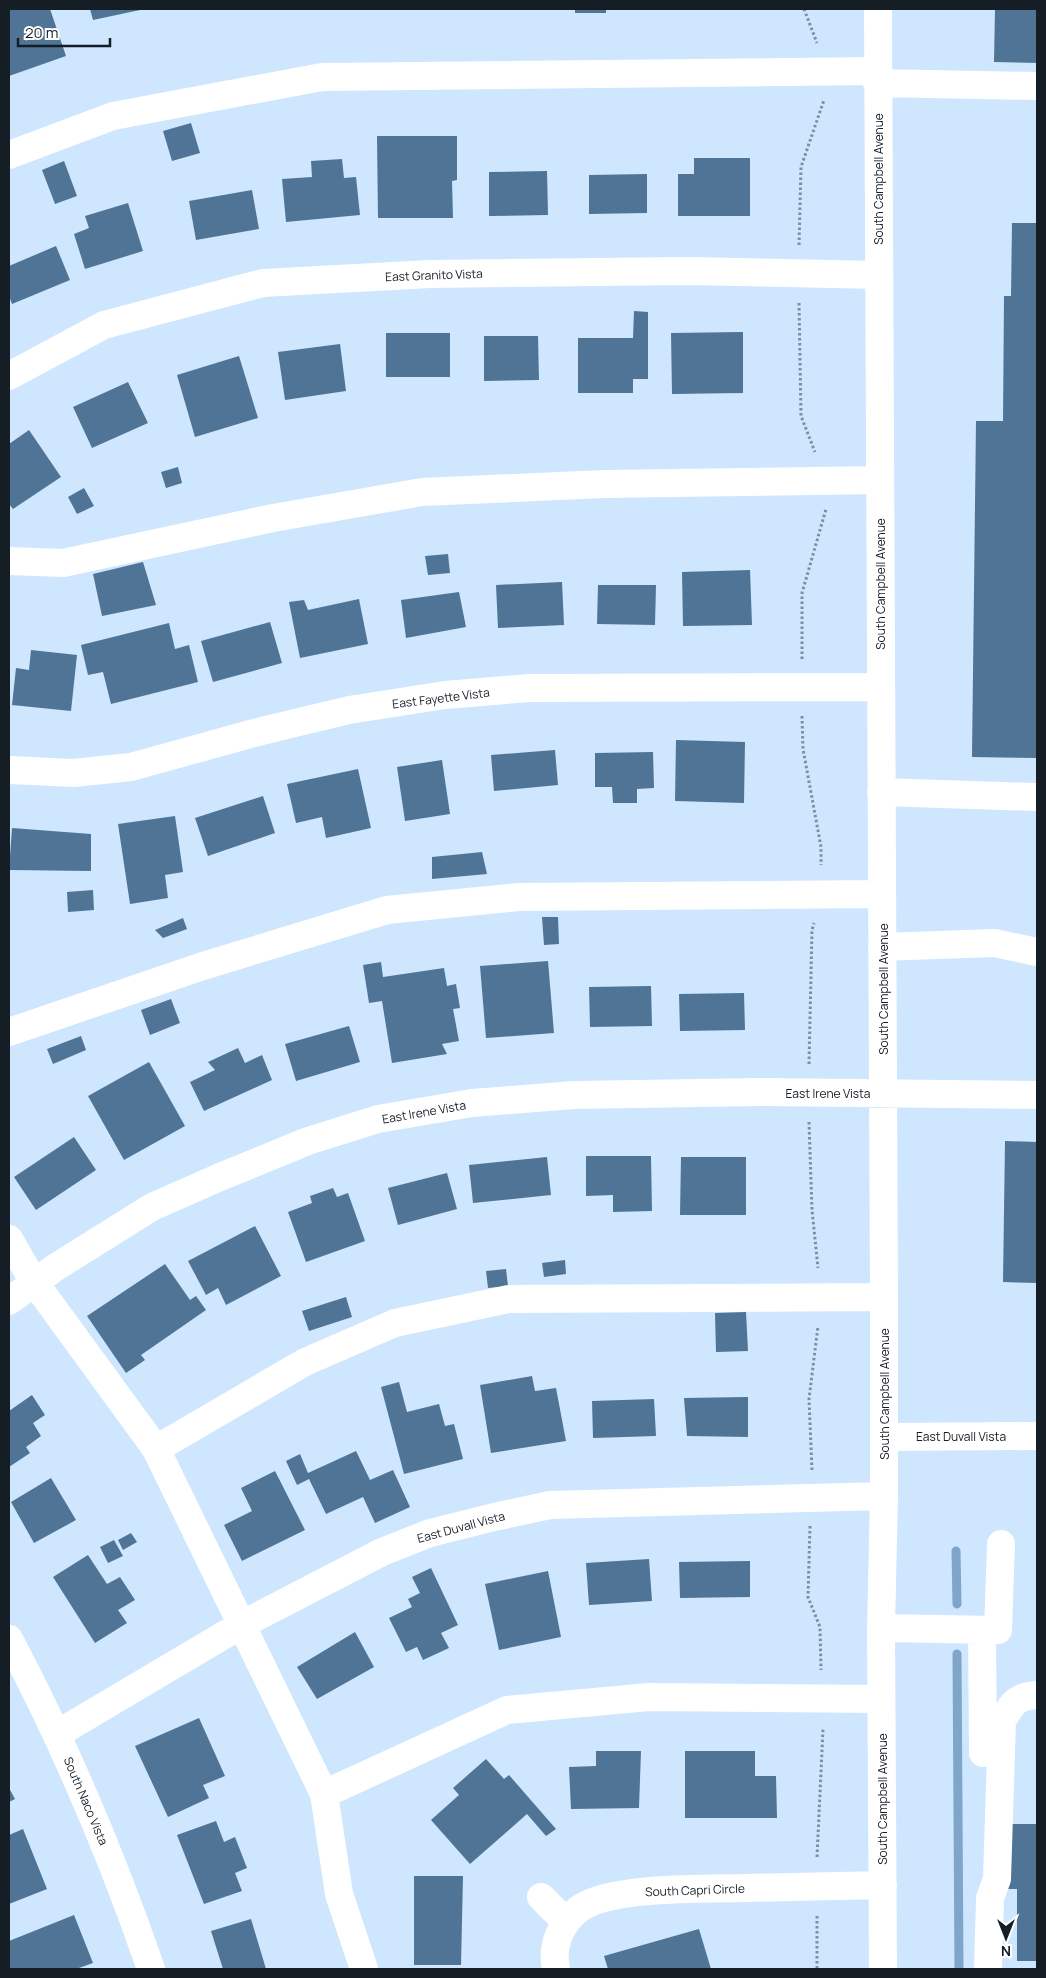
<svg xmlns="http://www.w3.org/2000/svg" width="1046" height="1978" font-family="Manrope,sans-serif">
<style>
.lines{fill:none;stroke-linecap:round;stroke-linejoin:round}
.stream{stroke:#7fa5ca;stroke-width:9}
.building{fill:#4f7496}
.path{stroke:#7d8e9f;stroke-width:3;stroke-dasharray:2.5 2.5;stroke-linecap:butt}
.minor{stroke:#fff;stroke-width:28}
.labels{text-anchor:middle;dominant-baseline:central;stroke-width:4;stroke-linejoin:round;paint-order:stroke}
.street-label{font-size:12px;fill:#151d25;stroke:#fff}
</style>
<rect width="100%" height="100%" fill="#cee6fe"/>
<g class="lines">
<path class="stream" d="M956,1551L957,1604
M957,1654L959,1969"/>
</g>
<path class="building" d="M9,9H50L66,56L9,76Z
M90,9H140V10L93,20Z
M575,9H606V13H575Z
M995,9H1037V63L994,62Z
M191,123L200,153L172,161L163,131Z
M377,136H457V180L452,181L453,218H378Z
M694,158H750V216H678V174H694Z
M342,159L344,178L356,177L360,215L286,222L282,179L312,177L311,161Z
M64,161L77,196L55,204L42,170Z
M547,171L548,215L489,216V172Z
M647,174V213L589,214V175Z
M252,190L259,229L196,240L189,201Z
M128,203L143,251L85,269L74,234L89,228L85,216Z
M1012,223H1037V758L972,757L976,421H1003L1004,296H1011Z
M56,246L70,280L12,304L9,296V266Z
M634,311L648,312V379H633V393H578V338H633Z
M743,332V393L672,394L671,333Z
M386,333H450V377H386Z
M484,336H538L539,380L484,381Z
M340,344L346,391L285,400L278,352Z
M239,356L258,418L195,437L177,375Z
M128,382L148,423L92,448L73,407Z
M29,430L61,477L13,509L9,504V444Z
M178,467L182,483L166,488L161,472Z
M84,488L94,506L77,514L68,497Z
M448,554L450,573L428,575L425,556Z
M143,562L156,605L102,616L93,574Z
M750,570L752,625L683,626L682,572Z
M562,582L564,625L498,628L496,585Z
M598,585H656L655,625L597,624Z
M459,592L466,627L406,638L401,600Z
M359,599L368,644L300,658L289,602L304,600L308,610Z
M270,622L282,663L213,682L201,641Z
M169,623L175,649L189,645L198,682L111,704L103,672L88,675L81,645Z
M31,650L77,655L71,711L12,705L16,668L29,670Z
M676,740L745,742L744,803L675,801Z
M555,750L558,785L494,791L491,755Z
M653,752L654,788L637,789V803H613L612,787H595V753Z
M442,760L450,814L405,821L397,767Z
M358,769L371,828L326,838L322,817L296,823L287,784Z
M263,796L275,833L208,856L195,818Z
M175,816L183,872L165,875L168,898L130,904L118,824Z
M12,828L91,834V871L9,870Z
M482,852L487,874L432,879V857Z
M93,890L94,910L68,912L67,892Z
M542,917H558L559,944L544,945Z
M183,918L187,929L163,938L155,930Z
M548,961L554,1033L486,1038L480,966Z
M381,962L383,977L444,968L447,986L456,984L460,1008L453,1009L459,1041L442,1044L447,1054L392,1063L382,1001L369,1003L363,965Z
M651,986L652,1026L590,1027L589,987Z
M744,993L745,1030L680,1031L679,994Z
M171,999L180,1023L150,1035L141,1010Z
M349,1026L360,1062L296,1081L285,1044Z
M81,1036L86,1050L53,1064L47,1049Z
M238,1048L245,1063L262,1055L272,1080L204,1111L190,1082L215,1070L208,1062Z
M149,1062L185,1126L124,1160L88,1096Z
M74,1137L96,1170L36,1210L14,1177Z
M1005,1141L1037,1142V1283L1003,1282Z
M586,1156H651L652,1211L613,1212V1195L586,1196Z
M547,1157L551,1195L473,1203L469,1165Z
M681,1157H746V1215H680Z
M447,1173L457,1209L398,1225L388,1188Z
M333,1188L337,1197L348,1193L365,1241L306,1262L288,1212L312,1203L310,1196Z
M255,1226L281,1276L226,1305L218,1288L206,1295L188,1261Z
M565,1260L566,1274L544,1277L542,1263Z
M165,1264L190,1300L196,1296L206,1310L141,1355L145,1360L126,1373L87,1316Z
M506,1269L508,1286L488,1288L486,1271Z
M346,1297L352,1317L309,1331L302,1311Z
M746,1312L748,1351L716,1352L715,1313Z
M532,1376L535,1391L556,1388L566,1441L491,1453L480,1385Z
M399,1382L407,1412L439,1404L445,1426L454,1424L463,1459L404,1474L381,1387Z
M32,1395L45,1415L33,1423L41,1436L26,1447L30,1453L9,1467V1411Z
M748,1397V1437L687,1436L684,1398Z
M654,1399L656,1436L593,1438L592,1401Z
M356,1451L370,1480L393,1470L410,1507L375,1523L363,1497L326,1514L309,1479L297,1485L286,1461L300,1454L308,1473Z
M275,1471L305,1530L242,1561L224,1525L252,1511L241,1488Z
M51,1478L76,1520L34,1543L11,1502Z
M131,1533L137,1542L123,1550L118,1540Z
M114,1540L123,1556L108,1563L100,1547Z
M88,1555L107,1584L120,1577L135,1600L118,1610L127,1623L95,1643L53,1577Z
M649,1559L652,1601L589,1605L586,1563Z
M750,1561V1597L680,1598L679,1562Z
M431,1568L458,1625L441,1633L449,1648L423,1660L417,1647L406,1652L389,1618L412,1607L408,1599L420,1593L412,1577Z
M548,1571L561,1637L499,1650L485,1584Z
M355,1632L374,1667L317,1699L297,1667Z
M199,1718L225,1776L203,1785L209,1798L168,1817L135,1746Z
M596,1751H641L639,1808L571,1809L569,1767L596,1766Z
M685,1751H755V1776H776L777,1818H685Z
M486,1759L504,1779L509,1775L556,1829L546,1836L527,1814L470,1864L431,1820L459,1795L453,1788Z
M9,1788L15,1799L9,1802Z
M216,1821L224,1842L235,1837L247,1868L235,1873L242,1891L204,1904L177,1835Z
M1003,1824H1037V1961H1017V1889H1002Z
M23,1829L47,1889L9,1904V1835Z
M414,1876H463L461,1965H414Z
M74,1915L93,1963L76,1969H9V1941Z
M251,1919L266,1969H223L211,1931Z
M699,1929L711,1969H608L604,1956Z"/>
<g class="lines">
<path class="path" d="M804,9L817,43
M799,245L801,167L824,100
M799,303L801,416L815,452
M802,659V593L826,509
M802,716L803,749L821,847V865
M809,1064L812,930L814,923
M809,1122L812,1210L818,1268
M812,1470L809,1399L818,1326
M810,1526L808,1597L820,1627L821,1670
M817,1857L823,1729
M817,1916V1969"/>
<path class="minor" d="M878,9L884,1297V1496L881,1628L883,1969
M877,83L1037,86
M9,155L113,116L322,77L878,71
M9,376L104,325L263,283L430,274L688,271L878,275
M9,561L63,563L273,518L422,492L604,484L880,480
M9,770L74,773L131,767L254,733L349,710L445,695L529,688L881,687
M881,792L1037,797
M882,947L994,943L1037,952
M9,1032L203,966L387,910L519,897L882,894
M9,1239L32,1279L156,1449L324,1794L339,1894L364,1969
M9,1301L56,1267L152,1207L220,1177L308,1141L378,1119L472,1103L574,1095L760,1092L1037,1095
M884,1437L1037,1436
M156,1449L305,1362L395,1323L509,1299L884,1297
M881,1628L998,1630L1001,1544
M982,1630L983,1753
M9,1639C65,1745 112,1856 151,1969
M57,1734L241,1625L382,1552L430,1533L494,1517L550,1505L884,1496
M324,1794L507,1710L649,1697L881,1699
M541,1897L566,1922
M556,1969C551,1946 560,1924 579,1909C610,1886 706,1889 746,1888C792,1887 837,1886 883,1885
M988,1969L990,1898L997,1879L1002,1721C1012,1704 1016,1696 1037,1695"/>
</g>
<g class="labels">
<g class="street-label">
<text transform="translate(878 179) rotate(-90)">South Campbell Avenue</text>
<text transform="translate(434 275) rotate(-2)">East Granito Vista</text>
<text transform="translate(880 584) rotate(-90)">South Campbell Avenue</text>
<text transform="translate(441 698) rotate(-7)">East Fayette Vista</text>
<text transform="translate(883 989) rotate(-90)">South Campbell Avenue</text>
<text x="828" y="1093">East Irene Vista</text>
<text transform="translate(424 1112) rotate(-10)">East Irene Vista</text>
<text transform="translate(884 1394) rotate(-90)">South Campbell Avenue</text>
<text x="961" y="1436">East Duvall Vista</text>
<text transform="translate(461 1527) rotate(-15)">East Duvall Vista</text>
<text transform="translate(882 1799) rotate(-90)">South Campbell Avenue</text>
<text transform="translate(86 1801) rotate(67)">South Naco Vista</text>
<text transform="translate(695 1890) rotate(-2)">South Capri Circle</text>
</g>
</g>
<rect width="1046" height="1978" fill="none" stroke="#151d25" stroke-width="20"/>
<g transform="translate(1006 1938) rotate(180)" stroke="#ffffff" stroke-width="4" paint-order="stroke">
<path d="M0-4L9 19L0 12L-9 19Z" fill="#151d25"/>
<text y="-8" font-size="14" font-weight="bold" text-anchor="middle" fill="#151d25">N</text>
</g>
<path d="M18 38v8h92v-8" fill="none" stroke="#151d25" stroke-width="2.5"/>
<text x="25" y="38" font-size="15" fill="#151d25" stroke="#ffffff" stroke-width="4" paint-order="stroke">20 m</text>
</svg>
